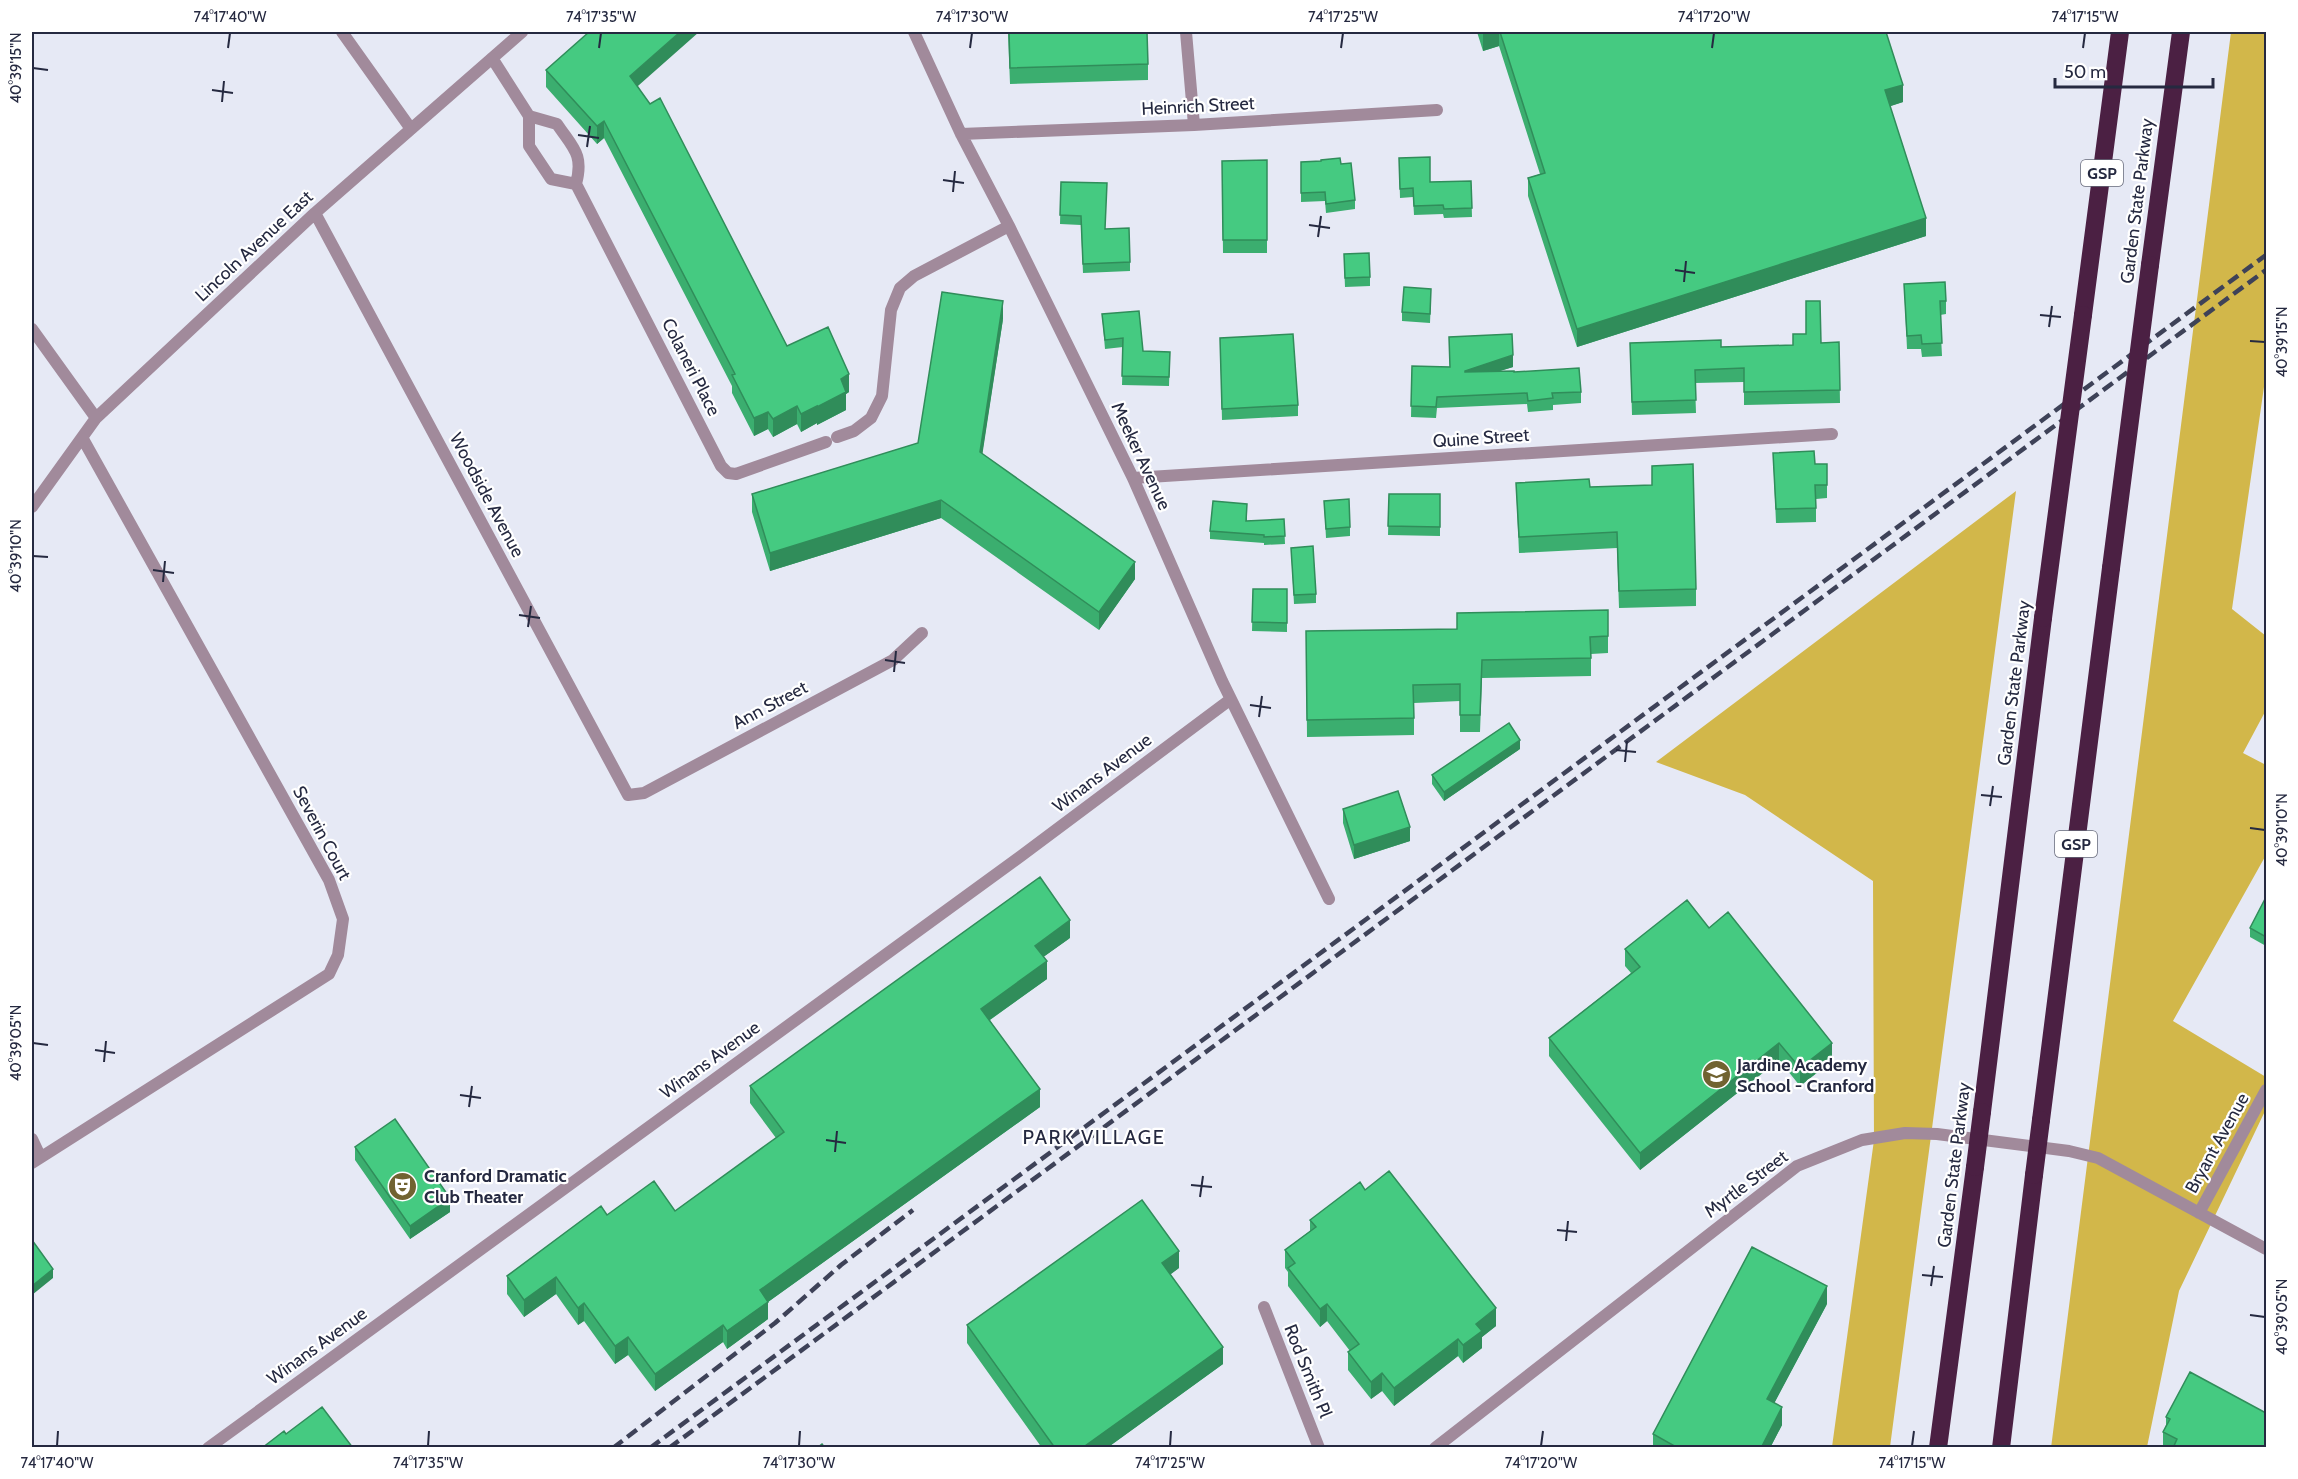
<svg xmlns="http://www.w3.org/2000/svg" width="2298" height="1479" font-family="Cabin,sans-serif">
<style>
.green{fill:#d2b74a}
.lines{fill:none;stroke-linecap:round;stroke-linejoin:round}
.minor{stroke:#a18a9b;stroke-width:12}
.motorway{stroke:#4b2043;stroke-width:18}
.rail{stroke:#3e4258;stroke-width:4.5;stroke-dasharray:12 6;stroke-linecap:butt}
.motorway-bridge{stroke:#4b2043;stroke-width:18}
.wall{fill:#3bae6f}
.shaded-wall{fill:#308d5a}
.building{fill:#45ca81;stroke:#308d5a;stroke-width:1.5}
.ticks{fill:none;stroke:#252940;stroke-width:2}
.labels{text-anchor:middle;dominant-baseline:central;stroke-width:4.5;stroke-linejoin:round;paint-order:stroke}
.shield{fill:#fff;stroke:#666979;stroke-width:1.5}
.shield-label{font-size:16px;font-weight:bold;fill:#252940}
.street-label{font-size:18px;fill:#252940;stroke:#fff}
.poi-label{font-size:18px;font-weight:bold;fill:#252940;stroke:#fff;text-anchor:start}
.neighbourhood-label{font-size:20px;letter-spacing:1.5px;fill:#252940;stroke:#fff}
.neatline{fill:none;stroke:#252940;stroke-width:2}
.ticks-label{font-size:15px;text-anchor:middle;fill:#252940}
</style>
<rect width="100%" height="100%" fill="#e6e9f5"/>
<path class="green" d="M2231,32H2266V373L2232,609L2266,636V710L2243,753L2266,765V855L2173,1021L2266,1077V1109L2179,1291L2147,1447L2051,1448Z
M2016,491L1890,1447H1832L1874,1140L1873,881L1745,795L1656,762Z"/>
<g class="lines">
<path class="minor" d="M342,32L411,129
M914,32L961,134L1009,226L1133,478L1222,681L1329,899
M1186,32L1194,125
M492,58L529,116V146L551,179L576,184
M529,116L557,124C573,148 584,154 576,184L721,466L728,473L736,474L826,442
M961,134L1194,125L1437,110
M315,213L628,795L644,793L893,660L922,633
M32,329L96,418
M837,437L854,431L871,418L882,396L891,310L900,288L914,276L1009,226
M1133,478L1832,434
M32,507L96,418L315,213L522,32
M32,1139L40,1156
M32,1163L329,974L338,955L343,919L329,880L83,439
M2199,1213L2266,1090
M1264,1307L1319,1448
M208,1448L1021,856L1231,699
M1435,1448L1797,1166L1862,1140L1905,1133L1937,1134L2069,1151L2098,1158L2266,1249"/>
<path class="motorway" d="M2150,265L2181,32
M2083,315L2120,32
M1982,1112L2043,618
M2041,1120L2111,568
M1938,1448L1975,1167
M2001,1448L2034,1175"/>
<path class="rail" d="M613,1448L775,1323L841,1265L913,1210
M650,1448L2266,255
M669,1448L2266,270"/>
<path class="motorway-bridge" d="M2111,568L2150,265
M2043,618L2083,315
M1975,1167L1982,1112
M2034,1175L2041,1120"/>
</g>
<path class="wall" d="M1008,32L1148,64V80L1010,84Z
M1477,32H1886L1903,102L1890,106L1926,236L1577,347L1528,196V178L1540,174L1499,46L1483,51Z
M546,70L638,87L787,346L849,392L846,394V410L817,425V423L801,432L797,424L773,437L768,429L754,436L732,393V386L604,138L597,144L546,87Z
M1399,158L1430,182L1471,181L1472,217L1444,218L1443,214L1414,215L1413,197L1400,198Z
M1267,160V253H1223L1222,161Z
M1301,162L1341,164L1355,200V209L1326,213L1325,201L1301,202Z
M1061,182L1106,229L1130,262V271L1083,273L1081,225L1060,224Z
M1344,263L1370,277V286L1345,287Z
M1904,284L1946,301V314L1940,315L1942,356L1922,357L1921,349H1907Z
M1431,298L1430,323L1402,321V312Z
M1102,314L1143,351L1170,352L1169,386L1122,385L1123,347L1105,349Z
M1003,319L982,454L1135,579L1099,630L941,518L770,571L752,512V494L918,443Z
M1449,337L1513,367L1499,371L1514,372L1581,392V403L1553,405V410L1528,412L1527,404L1437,408L1436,418L1411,417L1412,366L1450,367Z
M1220,338L1298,405V416L1222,420Z
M1839,342L1840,403L1744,405V382L1695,383L1696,413L1632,415L1630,343L1721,347L1793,345L1821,343Z
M1773,453L1815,464H1827V498L1816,499V522L1776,523Z
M1516,483L1590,487L1696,589V606L1619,608L1617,548L1519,553Z
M1389,494H1440V536L1388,535Z
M1324,501L1350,527V536L1326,538Z
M1247,512V521L1284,519L1285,544L1264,545V543L1210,539V531Z
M1291,548L1316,594V603L1294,604Z
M1253,589H1287V632L1252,631Z
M1608,610V653L1591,654V676L1482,678L1480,732H1460V701L1414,703V735L1307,737L1306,631L1457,629Z
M1520,749L1444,801L1432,784V775Z
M1343,809L1410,841L1354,859L1343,823Z
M2266,897V946L2250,937V928Z
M1709,928L1832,1061L1800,1086L1779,1060L1640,1170L1549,1056V1038L1631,973L1625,966V949Z
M1070,938L1043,957L1047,979L990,1020L1040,1107L768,1302V1319L727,1349L723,1342L655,1391L628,1355L615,1364L584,1321L578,1325L556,1294L524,1317L507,1294V1276L607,1215L675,1211L776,1138L750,1103V1086Z
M355,1147L450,1212L410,1239L355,1160Z
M1365,1190L1496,1326L1482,1337V1348L1463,1363L1458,1356L1394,1406L1382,1391L1371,1399L1348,1370V1352L1350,1351L1327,1321L1320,1327L1288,1286V1272L1285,1268V1250L1310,1231V1220Z
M1179,1268L1170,1274L1223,1364L1107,1448H1042L967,1343V1325Z
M1827,1304L1774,1403L1782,1425L1770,1448H1653V1434Z
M2166,1417L2266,1448H2163V1432L2166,1425Z"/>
<path class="shaded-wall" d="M680,32H699L630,93V76Z
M1488,32H1499V46L1483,51V33Z
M1903,85V102L1885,108V90Z
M604,121V138L597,144V126Z
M1926,218V236L1577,347V329Z
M1003,301V319L980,470V452Z
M1513,355V367L1465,382V371Z
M849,374V392L846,394V410L817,425V407L841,379Z
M797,406V424L773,437V419Z
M817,406V423L801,432V414Z
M768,412V429L754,436V418Z
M941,500V518L770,571V553Z
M1135,562V579L1099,630V612Z
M1520,740V749L1444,801V792Z
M1410,827V841L1354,859V845Z
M1070,920V938L1035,963V946Z
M1047,961V979L981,1026V1009Z
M1779,1043V1060L1640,1170V1153Z
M1832,1043V1061L1800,1086V1068Z
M1040,1089V1107L768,1302V1319L727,1349V1331L760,1290Z
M450,1198V1212L410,1239V1226Z
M1179,1251V1268L1162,1281V1263Z
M53,1269V1278L32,1295V1286Z
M556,1277V1294L524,1317V1300Z
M1827,1286V1304L1767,1417V1399Z
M584,1303V1321L578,1325V1308Z
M1327,1304V1321L1320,1327V1309Z
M1496,1308V1326L1482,1337V1348L1463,1363V1345L1476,1324Z
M723,1325V1342L655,1391V1374Z
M628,1337V1355L615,1364V1346Z
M1458,1339V1356L1394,1406V1388Z
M1223,1347V1364L1107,1448H1082Z
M1382,1373V1391L1371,1399V1382Z
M1782,1407V1425L1770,1448H1761Z"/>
<path class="building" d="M589,32H680L630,76L650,104L660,98L787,346L828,327L849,374L841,379L846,392L817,407V406L801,414L797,406L773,419L768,412L754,418L732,375L735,374L604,121L597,126L546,70Z
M1009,32H1147L1148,64L1010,68Z
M1500,32H1886L1903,85L1885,90L1926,218L1577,329L1528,178L1545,173Z
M1430,157V182L1471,181L1472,208L1444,209L1443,205L1414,206L1413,188L1400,189L1399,158Z
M1340,158L1341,164L1351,163L1355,200L1326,204L1325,192L1301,193V162L1321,161V160Z
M1267,160V240H1223L1222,161Z
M1061,182L1107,183L1105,229L1129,228L1130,262L1083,264L1081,216L1060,215Z
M1369,253L1370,277L1345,278L1344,254Z
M1945,282L1946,301H1940L1942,343L1922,344L1921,335L1907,336L1904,284Z
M1404,287L1431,289L1430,314L1402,312Z
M942,292L1003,301L980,452L1135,562L1099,612L941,500L770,553L752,494L918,443Z
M1806,301H1820L1821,343L1839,342L1840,390L1744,392V368L1695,370L1696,400L1632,402L1630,343L1721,340V347L1793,345V334H1806Z
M1139,311L1143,351L1170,352L1169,377L1122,376L1123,338L1105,340L1102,314Z
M1293,334L1298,405L1222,409L1220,338Z
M1512,334L1513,355L1465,371V372L1514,371V372L1579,368L1581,392L1552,393L1553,398L1528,401L1527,393L1437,397L1436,407L1411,406L1412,366L1450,367L1449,337Z
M1814,451L1815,464H1827V485H1815L1816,508L1776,509L1773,453Z
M1693,464L1696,589L1619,591L1617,532L1519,537L1516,483L1589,479L1590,487L1652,485V466Z
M1389,494H1440V527L1388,526Z
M1349,499L1350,527L1326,529L1324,501Z
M1213,501L1247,504L1246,521L1284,519L1285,536L1264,537V535L1210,531Z
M1313,546L1316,594L1294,595L1291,548Z
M1253,589H1287V623L1252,622Z
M1608,610V636L1590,637L1591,658L1482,660L1480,715H1460V684L1413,685L1414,718L1307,720L1306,631L1457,629V613Z
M1509,723L1520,740L1444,792L1432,775Z
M1398,791L1410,827L1354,845L1343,809Z
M1040,877L1070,920L1035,946L1047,961L981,1009L1040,1089L760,1290L768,1302L727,1331L723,1325L655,1374L628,1337L615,1346L584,1303L578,1308L556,1277L524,1300L507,1276L601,1206L607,1215L654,1181L675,1211L784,1132L750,1086Z
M2266,897V937L2250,928Z
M1687,900L1709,928L1728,912L1832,1043L1800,1068L1779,1043L1640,1153L1549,1038L1640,967L1625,949Z
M395,1119L450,1198L410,1226L355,1147Z
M1389,1171L1496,1308L1476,1324L1482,1331L1463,1345L1458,1339L1394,1388L1382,1373L1371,1382L1348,1352L1359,1344L1327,1304L1320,1309L1288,1268L1295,1263L1285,1250L1316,1227L1310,1220L1360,1182L1365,1190Z
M1142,1200L1179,1251L1162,1263L1223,1347L1082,1448H1055L967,1325Z
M32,1240L53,1269L32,1286Z
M1752,1247L1827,1286L1767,1399L1782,1407L1761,1448H1678L1653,1434Z
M2190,1372L2266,1413V1448H2173L2177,1439L2163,1432L2170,1419L2166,1417Z
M322,1407L353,1448H262L284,1431L286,1434Z
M822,1444L825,1448H817Z"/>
<path class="ticks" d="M228,48L230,33M599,48L601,33M970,48L972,33M1341,48L1343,33M1712,48L1714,33M2083,48L2085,33M33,68L48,70M212,90L233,93M222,102L224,81M578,135L599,138M587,147L590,126M943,180L964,183M953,192L955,171M1309,225L1330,228M1318,237L1321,216M1675,270L1695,273M1684,282L1686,261M2040,315L2061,317M2049,327L2052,306M2250,341L2265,342M33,556L48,557M153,570L174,573M163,582L165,561M519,615L540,618M528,627L531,606M885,660L905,663M894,672L896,651M1250,705L1271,708M1259,717L1262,696M1616,750L1636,752M1625,762L1627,741M1981,795L2002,797M1990,806L1993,786M2250,828L2265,830M33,1043L48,1045M95,1050L115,1053M104,1062L106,1041M460,1095L481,1098M469,1107L472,1086M826,1140L846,1143M835,1152L837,1131M1191,1185L1212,1187M1200,1197L1203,1176M1557,1230L1577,1232M1566,1241L1568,1221M1922,1275L1943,1277M1931,1286L1934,1266M2250,1315L2265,1317M57,1446L58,1431M428,1446L429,1431M799,1446L800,1431M1170,1446L1171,1431M1541,1446L1543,1431M1912,1446L1914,1431"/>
<defs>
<symbol id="school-disc" viewBox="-11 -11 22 22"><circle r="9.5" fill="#716331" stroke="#fff"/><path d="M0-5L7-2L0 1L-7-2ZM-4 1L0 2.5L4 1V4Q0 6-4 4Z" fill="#fff"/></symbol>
<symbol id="theatre-disc" viewBox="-11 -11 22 22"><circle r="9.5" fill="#716331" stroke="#fff"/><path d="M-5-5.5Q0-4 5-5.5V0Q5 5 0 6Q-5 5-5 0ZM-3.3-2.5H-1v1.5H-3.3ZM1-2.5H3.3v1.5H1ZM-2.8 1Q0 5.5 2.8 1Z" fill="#fff"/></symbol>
</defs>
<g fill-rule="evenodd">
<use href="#school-disc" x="1700" y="1058" width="33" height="33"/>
<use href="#theatre-disc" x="386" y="1170" width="33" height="33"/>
</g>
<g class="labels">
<g class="shield">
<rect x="2081" y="160" width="42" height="26" rx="4.5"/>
<rect x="2055" y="831" width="42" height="26" rx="4.5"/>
</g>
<g class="shield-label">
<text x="2102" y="173">GSP</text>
<text x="2076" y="844">GSP</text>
</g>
<g class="street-label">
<text transform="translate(1198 106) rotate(-3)">Heinrich Street</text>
<text transform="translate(2137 201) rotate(-83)">Garden State Parkway</text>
<text transform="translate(254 246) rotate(-43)">Lincoln Avenue East</text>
<text transform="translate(691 367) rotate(63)">Colaneri Place</text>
<text transform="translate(1481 438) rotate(-4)">Quine Street</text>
<text transform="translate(1141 456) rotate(65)">Meeker Avenue</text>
<text transform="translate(487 495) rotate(62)">Woodside Avenue</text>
<text transform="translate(2014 683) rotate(-83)">Garden State Parkway</text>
<text transform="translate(770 705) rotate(-28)">Ann Street</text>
<text transform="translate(1102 773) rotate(-37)">Winans Avenue</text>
<text transform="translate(322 833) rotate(62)">Severin Court</text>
<text transform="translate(710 1060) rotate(-36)">Winans Avenue</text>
<text transform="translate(2217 1143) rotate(-61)">Bryant Avenue</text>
<text transform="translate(1954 1165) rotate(-83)">Garden State Parkway</text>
<text transform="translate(1746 1184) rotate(-37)">Myrtle Street</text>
<text transform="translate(317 1346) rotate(-36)">Winans Avenue</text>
<text transform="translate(1308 1371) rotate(68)">Rod Smith Pl</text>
</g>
<g class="poi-label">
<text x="1737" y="1065">Jardine Academy<tspan x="1737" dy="21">School - Cranford</tspan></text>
<text x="424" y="1176">Cranford Dramatic<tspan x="424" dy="21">Club Theater</tspan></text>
</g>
<g class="neighbourhood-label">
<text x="1094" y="1137">PARK VILLAGE</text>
</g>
</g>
<rect width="2298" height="1479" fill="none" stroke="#ffffff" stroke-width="66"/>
<path d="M2055 78v9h158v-9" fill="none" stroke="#252940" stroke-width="3"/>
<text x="2064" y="78" font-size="18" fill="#252940" stroke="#ffffff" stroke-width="4.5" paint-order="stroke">50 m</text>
<rect x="33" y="33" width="2232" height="1413" class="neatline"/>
<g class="ticks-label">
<text x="230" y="22">74°17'40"W</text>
<text x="601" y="22">74°17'35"W</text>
<text x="972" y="22">74°17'30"W</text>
<text x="1343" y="22">74°17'25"W</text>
<text x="1714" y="22">74°17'20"W</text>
<text x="2085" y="22">74°17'15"W</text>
<text transform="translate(16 68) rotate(-90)" y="5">40°39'15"N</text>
<text transform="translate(2282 342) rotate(-90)" y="5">40°39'15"N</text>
<text transform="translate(16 556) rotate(-90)" y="5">40°39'10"N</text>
<text transform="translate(2282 830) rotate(-90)" y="5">40°39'10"N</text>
<text transform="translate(16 1043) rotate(-90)" y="5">40°39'05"N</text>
<text transform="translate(2282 1317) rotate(-90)" y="5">40°39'05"N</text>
<text x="57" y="1468">74°17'40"W</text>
<text x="428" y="1468">74°17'35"W</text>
<text x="799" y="1468">74°17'30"W</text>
<text x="1170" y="1468">74°17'25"W</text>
<text x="1541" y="1468">74°17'20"W</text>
<text x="1912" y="1468">74°17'15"W</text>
</g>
</svg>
